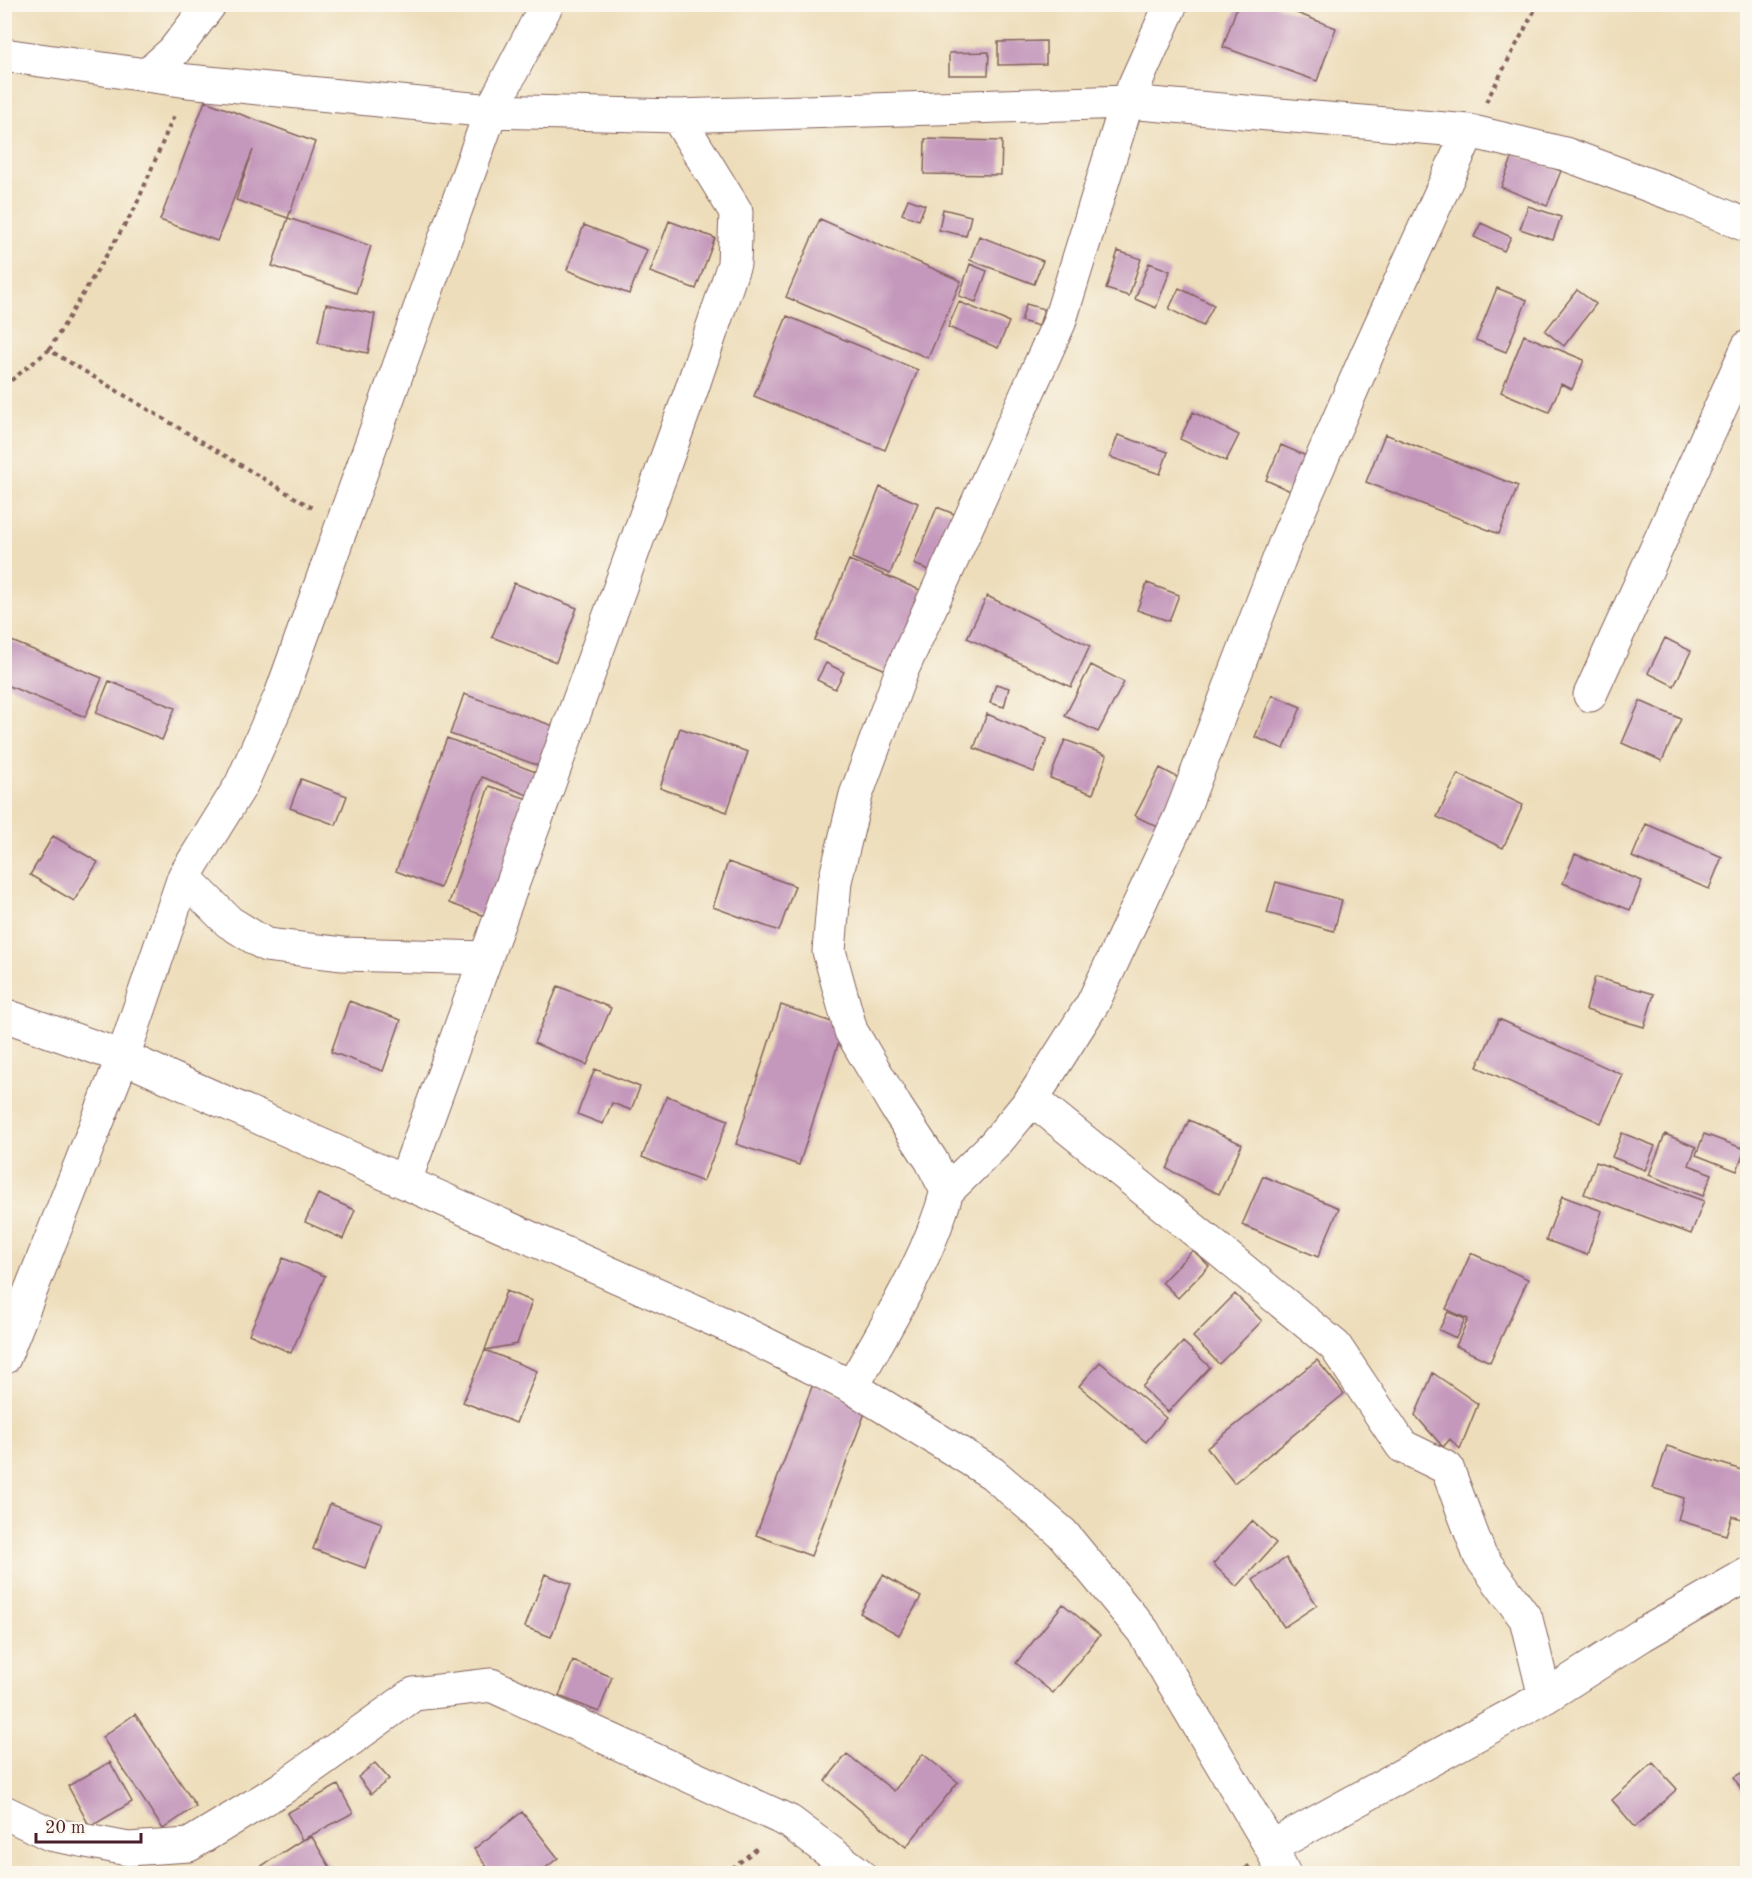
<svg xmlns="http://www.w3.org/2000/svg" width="1752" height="1878" font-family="'Old Standard TT',serif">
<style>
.building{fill:#c498bc}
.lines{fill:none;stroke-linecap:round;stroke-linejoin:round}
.minor-casing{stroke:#83625d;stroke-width:35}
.path{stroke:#83625d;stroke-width:4;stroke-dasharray:4.5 4.5;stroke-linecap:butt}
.minor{stroke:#fff;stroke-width:33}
</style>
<rect width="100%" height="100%" fill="#fbf7ec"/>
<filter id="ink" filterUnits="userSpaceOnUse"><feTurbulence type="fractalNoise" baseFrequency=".0167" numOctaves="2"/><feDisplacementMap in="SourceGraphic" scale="12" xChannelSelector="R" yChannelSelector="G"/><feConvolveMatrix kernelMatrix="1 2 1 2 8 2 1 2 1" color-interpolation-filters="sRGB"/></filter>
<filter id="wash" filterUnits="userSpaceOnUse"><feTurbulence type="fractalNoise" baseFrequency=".008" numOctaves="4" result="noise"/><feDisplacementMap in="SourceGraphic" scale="24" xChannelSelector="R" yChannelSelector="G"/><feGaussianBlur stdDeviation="1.35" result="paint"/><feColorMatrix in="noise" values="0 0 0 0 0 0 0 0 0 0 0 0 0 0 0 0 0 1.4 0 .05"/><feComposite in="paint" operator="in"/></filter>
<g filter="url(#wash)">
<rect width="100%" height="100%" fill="#edddba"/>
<g id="blocks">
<path class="building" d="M1238,4H1273L1336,28L1317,81L1223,47Z
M1046,41V64L998,65V42Z
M989,52L988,75H949V53Z
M205,101L315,142L288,218L236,200L253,150L217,241L160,220Z
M925,139L1002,141L1001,175L924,174Z
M1514,153L1561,171L1547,206L1501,187Z
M908,199L925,205L919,220L902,214Z
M1528,206L1561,217L1553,240L1520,229Z
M943,209L971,216L966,236L939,230Z
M288,218L371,246L356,293L272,266Z
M820,219L961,281L928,358L786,297Z
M669,221L715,238L696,289L650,272Z
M1481,223L1511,237L1504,251L1474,237Z
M584,225L647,250L629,294L567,270Z
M979,236L1043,261L1034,284L970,260Z
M1118,251L1141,259L1129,296L1106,289Z
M1149,263L1170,271L1156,308L1135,299Z
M970,264L987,271L976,302L959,296Z
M1179,288L1214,305L1203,326L1169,309Z
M1497,288L1527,300L1506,352L1476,340Z
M1577,290L1596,304L1564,346L1545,331Z
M959,302L1009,322L998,348L948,327Z
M326,304L375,314L368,353L318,343Z
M1026,304L1044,309L1039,326L1021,321Z
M787,316L918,370L885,450L754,396Z
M1524,335L1584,360L1572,389L1561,384L1549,412L1501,392Z
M1193,412L1239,435L1226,461L1180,439Z
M1385,434L1518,486L1499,534L1366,482Z
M1118,435L1168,452L1160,474L1110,457Z
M1281,445L1313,459L1297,494L1266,480Z
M880,487L918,503L890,574L852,558Z
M937,507L959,516L936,573L914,564Z
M849,560L927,593L893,673L815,640Z
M514,583L577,608L556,662L492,637Z
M1147,583L1179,595L1169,621L1137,610Z
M987,596L1090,646L1071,687L967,638Z
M4,638L102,678L85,717L4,684Z
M1665,638L1691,651L1674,686L1648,673Z
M826,663L844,672L835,689L817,680Z
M1091,665L1124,682L1098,732L1065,716Z
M109,681L175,708L162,740L96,713Z
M996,684L1009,688L1004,707L990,703Z
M464,694L562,729L548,769L450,734Z
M1272,695L1301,707L1284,749L1255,737Z
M1640,701L1681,719L1662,761L1622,743Z
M987,714L1047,739L1034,772L974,748Z
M680,728L748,752L727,812L660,788Z
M447,738L546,776L538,799L482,777L440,888L396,871Z
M1065,740L1107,755L1093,794L1050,778Z
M1160,768L1190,784L1166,831L1135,816Z
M1458,774L1523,805L1503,848L1437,817Z
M301,779L347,796L336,825L290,808Z
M489,786L528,799L488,917L449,903Z
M1646,824L1722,857L1709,889L1632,857Z
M53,836L98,862L74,901L30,875Z
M1575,854L1642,881L1630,910L1563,883Z
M728,862L795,886L779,931L713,907Z
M1276,882L1342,900L1334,931L1267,913Z
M1595,977L1654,994L1644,1027L1586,1010Z
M558,986L611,1008L587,1065L534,1043Z
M349,1001L401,1020L383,1071L331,1052Z
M781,1005L844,1026L799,1165L736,1144Z
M1499,1019L1623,1075L1601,1123L1477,1067Z
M595,1069L640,1087L631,1110L612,1103L603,1124L577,1114Z
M667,1096L728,1120L703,1182L642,1157Z
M1189,1120L1242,1144L1219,1194L1167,1169Z
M1622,1133L1655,1146L1645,1170L1612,1157Z
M1665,1134L1696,1147L1689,1165L1712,1174L1703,1196L1649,1175Z
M1704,1134L1745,1149L1737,1171L1696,1155Z
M1596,1162L1704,1201L1691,1234L1584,1194Z
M1263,1176L1339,1208L1318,1257L1242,1225Z
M318,1194L355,1210L343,1239L305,1222Z
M1562,1196L1602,1211L1587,1255L1546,1240Z
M1193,1250L1209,1266L1178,1298L1162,1282Z
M1471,1253L1528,1279L1490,1362L1456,1346L1468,1319L1446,1309Z
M283,1258L325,1276L291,1353L249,1334Z
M506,1291L532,1301L517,1344L485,1350Z
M1235,1294L1262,1321L1219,1364L1193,1337Z
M1448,1312L1465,1319L1456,1338L1439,1330Z
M1183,1342L1210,1367L1168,1412L1142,1387Z
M485,1350L537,1371L516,1423L463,1402Z
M1317,1360L1344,1394L1234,1483L1207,1448Z
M1100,1362L1166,1418L1146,1442L1079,1386Z
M1433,1373L1478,1404L1460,1449L1450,1439L1443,1447L1415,1415Z
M813,1384L868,1405L811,1556L756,1535Z
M1667,1446L1748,1472V1521L1732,1516L1726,1535L1678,1520L1684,1498L1653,1488Z
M330,1504L382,1523L365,1568L313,1549Z
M1252,1521L1276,1543L1237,1587L1213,1564Z
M1286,1558L1317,1605L1284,1627L1253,1580Z
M545,1574L571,1584L551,1637L525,1627Z
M883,1575L921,1597L899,1635L860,1613Z
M1063,1604L1100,1635L1053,1693L1016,1663Z
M573,1661L612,1677L599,1712L559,1696Z
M135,1714L196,1806L163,1829L102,1737Z
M847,1754L894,1791L923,1754L958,1782L906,1847L825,1781Z
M110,1762L132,1802L90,1827L68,1786Z
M375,1763L389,1779L371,1794L358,1777Z
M1653,1763L1677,1789L1635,1827L1612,1800Z
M1748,1769V1787L1741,1790L1734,1777Z
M338,1785L353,1813L302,1840L312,1837L334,1874H249L302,1840L287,1813Z
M522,1812L558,1858L538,1874H492L474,1849Z
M1248,1865L1255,1874H1238Z"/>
</g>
</g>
<g filter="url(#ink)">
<use href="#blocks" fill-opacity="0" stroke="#83625d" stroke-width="1.5"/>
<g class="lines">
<defs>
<path id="minor" d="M4,55L188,81L491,111L677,116L1127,102L1469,131L1565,154L1678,196L1748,226
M147,75L174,51L210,4
M1590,695L1748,347
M184,877L229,922L266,945L343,954L486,958
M4,1015L123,1057L733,1328L852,1387L992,1473L1062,1533L1143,1631L1271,1847L1284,1874
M1032,1099L1219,1250L1335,1346L1402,1446L1447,1468L1480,1556L1526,1619L1545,1697
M405,1181L691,391L734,264L736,212L677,116
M947,1191L994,1145L1032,1099L1093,1003L1181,815L1286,541L1366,357L1469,131
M4,1358L123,1057L184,877L241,785L281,695L491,111L547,4
M852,1387C887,1324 928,1261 947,1191L931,1160L896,1107L851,1031L829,951L835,881L856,795L902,670L1059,323L1127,102L1171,4
M4,1812L50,1834L128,1849L189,1845L281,1789L414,1694L491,1685L790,1822L859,1874
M1271,1847L1545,1697L1642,1635L1748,1574"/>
</defs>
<use href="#minor" class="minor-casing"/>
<path class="path" d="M1486,102L1538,4
M49,350L135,208L175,113
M4,386L49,350L314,509
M725,1874L760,1846"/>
<use href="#minor" class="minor"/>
</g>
</g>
<rect width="1752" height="1878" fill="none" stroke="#fbf7ec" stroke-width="24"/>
<path d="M36 1833v9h105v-9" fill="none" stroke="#4a1f2b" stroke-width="3"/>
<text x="45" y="1833" font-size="18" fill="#4a1f2b" stroke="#fbf7ec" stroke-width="4.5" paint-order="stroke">20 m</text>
</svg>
